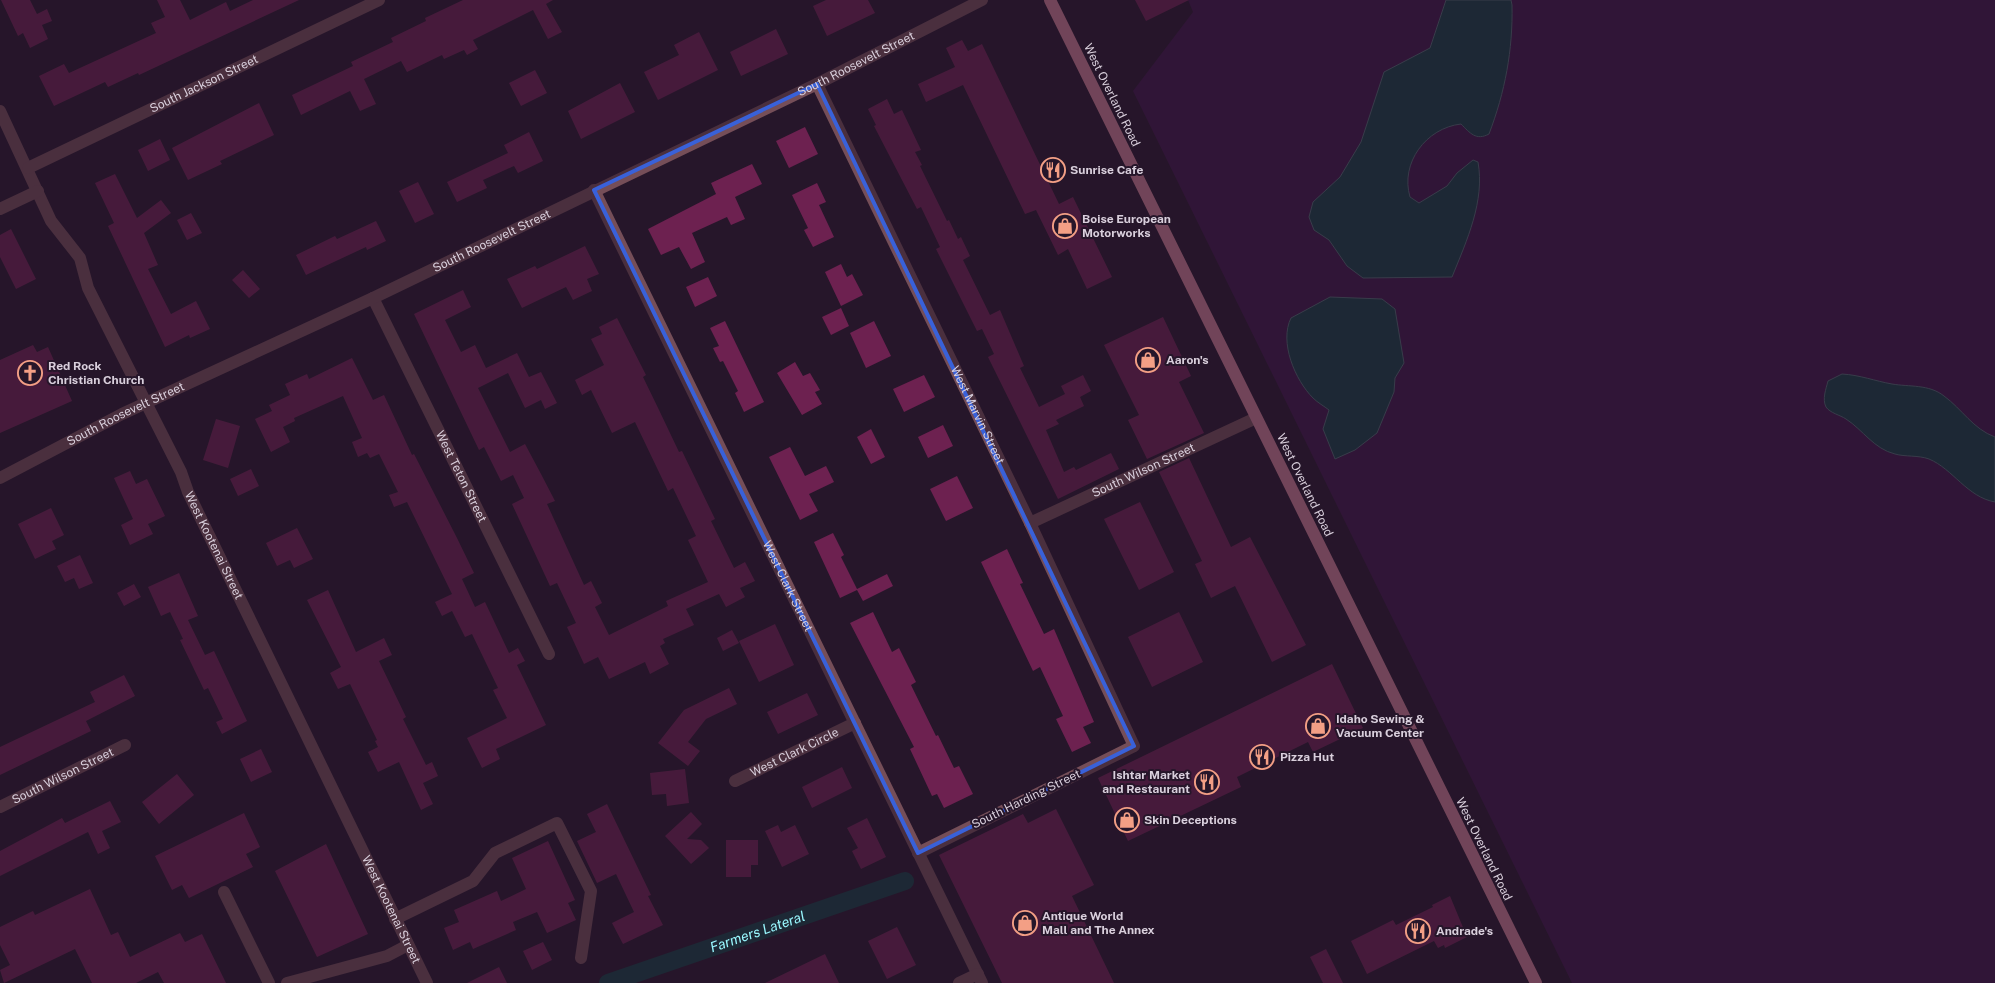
<svg xmlns="http://www.w3.org/2000/svg" width="1995" height="983" font-family="'Public Sans',sans-serif">
<style>
.green{fill:#3d1447}
.water{fill:#133f43;stroke:#4e6a71}
.lines{fill:none;stroke-linecap:round;stroke-linejoin:round}
.canal{stroke:#133f43;stroke-width:18}
.building{fill:#6d2150}
.minor{stroke:#754e58;stroke-width:12}
.major{stroke:#cd7d92;stroke-width:12}
.marked{fill:none;stroke:#3961d9;stroke-width:4;stroke-linejoin:round}
.labels{text-anchor:middle;dominant-baseline:central;stroke-width:4;stroke-linejoin:round;paint-order:stroke}
.street-label{font-size:12px;fill:#d9cfdc;stroke:#26162a}
.poi-label{font-size:12px;font-weight:bold;fill:#d9cfdc;stroke:#26162a;text-anchor:start}
.water-label{font-size:14px;font-style:italic;fill:#99f7fe;stroke:#26162a}
</style>
<rect width="100%" height="100%" fill="#26162a"/>
<path class="green" d="M1188,0H1995V983H1572L1133,91L1193,12Z"/>
<path class="water" d="M1446,0H1511L1512,5C1513,50 1505,92 1489,134C1476,141 1470,133 1461,124C1426,128 1400,163 1410,197L1419,203L1447,186L1457,173L1473,160L1478,162C1485,201 1467,240 1452,277L1363,278L1347,266L1329,240L1314,230L1309,217L1313,202L1340,177L1361,142L1384,72L1430,48Z
M1330,297L1382,299L1395,309L1404,363L1395,378L1394,392L1377,433L1355,450L1335,459L1323,429L1329,410C1324,406 1318,403 1313,398C1295,380 1279,342 1291,318Z
M1842,374C1860,375 1875,381 1892,384C1909,387 1929,384 1944,396C1962,409 1973,429 1995,437V502C1967,497 1953,469 1929,459C1918,455 1905,457 1895,454C1874,449 1863,430 1846,419C1840,415 1830,413 1826,407C1822,399 1826,389 1828,381Z"/>
<g class="lines">
<path class="canal" id="s1" d="M608,983L905,881"/>
</g>
<path class="building" d="M1,0H30L37,14L47,9L52,21L42,25L48,39L30,48L23,33L18,36Z
M157,0H180L190,20L226,2L230,11L253,0H299L139,75L138,73L108,87L105,82L54,106L39,76L64,64L69,73L156,33L151,23L165,17Z
M463,0H553L546,4L562,32L548,39L533,10L473,40L478,49L467,55L464,50L444,59L442,55L407,72L401,61L364,79L376,104L360,111L350,91L301,115L292,95L353,66L351,62L393,42L391,38L426,21L425,18Z
M826,0H868L875,13L827,36L813,6Z
M1135,0H1189L1146,21Z
M776,29L788,54L741,76L730,52Z
M699,32L718,70L658,100L644,72L679,55L674,45Z
M962,40L968,51L982,44L1059,204L1073,197L1112,277L1087,289L1068,249L1058,255L1036,210L1025,214L963,85L926,102L918,84L955,67L946,48Z
M535,70L547,93L521,106L509,83Z
M620,83L635,112L581,139L568,111Z
M887,99L894,114L902,110L921,150L915,152L922,165L920,166L947,221L949,220L958,239L961,237L970,256L963,260L990,315L1000,310L1024,366L1020,368L1039,407L1065,394L1061,386L1083,375L1091,391L1080,397L1084,406L1056,420L1059,424L1046,430L1064,472L1074,467L1076,470L1111,453L1119,469L1058,499L988,357L994,354L982,329L977,331L936,249L940,247L921,207L917,209L874,126L876,125L868,109Z
M259,103L274,135L220,161L222,164L188,180L172,148Z
M805,127L818,154L789,168L776,141Z
M529,132L543,161L518,173L514,166L483,180L487,188L457,202L447,182L508,153L504,145Z
M160,139L170,160L148,171L138,150Z
M752,164L762,184L735,197L745,219L731,225L727,217L692,233L705,262L691,269L679,247L661,255L648,229L716,194L711,183Z
M115,174L137,218L161,200L171,213L144,233L158,265L148,269L171,314L196,301L210,329L190,338L189,335L165,347L108,226L114,223L95,183Z
M418,182L434,214L415,223L399,191Z
M817,183L826,202L819,205L834,237L813,247L804,230L808,228L792,195Z
M191,213L202,233L187,240L177,220Z
M376,221L386,241L367,250L366,247L306,275L296,255L335,236L337,239Z
M11,229L36,279L16,289L0,257V235Z
M585,246L599,274L587,279L592,291L573,300L566,287L522,308L507,279L535,266L537,269Z
M841,264L847,277L852,274L863,295L841,306L825,272Z
M243,270L260,289L249,298L232,280Z
M708,277L717,296L695,307L686,287Z
M463,290L471,307L445,320L461,352L475,345L486,368L517,353L529,377L541,372L557,403L545,409L541,400L525,408L508,373L478,388L510,452L525,444L541,474L555,501L547,504L584,585L591,581L602,603L595,607L609,635L668,606L666,601L708,582L688,540L696,536L673,488L668,491L635,422L612,433L591,390L582,395L575,380L604,365L591,339L602,334L599,327L617,318L646,375L643,377L659,410L679,452L682,451L715,519L711,521L734,568L745,562L755,581L740,588L745,597L726,607L719,594L686,609L694,625L663,639L665,643L660,646L669,664L650,674L645,662L609,679L598,657L584,664L567,627L576,623L557,583L550,586L512,504L524,498L513,475L501,481L484,447L479,450L414,314Z
M841,308L849,326L831,335L822,317Z
M1163,317L1191,376L1179,382L1204,433L1147,459L1128,420L1139,415L1104,345Z
M725,321L764,402L744,412L735,393L738,391L723,361L720,362L713,348L719,346L710,328Z
M874,321L891,356L866,368L850,333Z
M33,345L37,352L48,347L72,401L0,433V360Z
M352,358L373,400L384,395L412,455L414,454L457,538L474,573L462,579L475,607L485,602L509,653L518,648L525,661L517,665L546,725L496,749L500,759L482,768L467,738L507,718L493,690L498,688L472,634L465,637L452,611L442,616L435,602L452,594L407,502L394,507L389,495L398,492L379,454L370,458L367,453L358,457L352,442L362,438L343,396L294,418L295,421L283,427L290,442L271,452L255,419L272,411L269,405L290,395L285,384L307,374L309,379Z
M795,362L803,376L810,373L820,390L815,392L822,404L802,415L777,373Z
M924,375L935,397L904,412L893,389Z
M216,419L240,426L228,468L203,460Z
M943,425L953,446L928,458L918,437Z
M871,429L885,457L871,464L857,437Z
M790,447L805,476L826,466L834,482L809,494L818,511L800,520L769,457Z
M1189,458L1231,547L1250,537L1306,645L1272,662L1235,586L1211,598L1195,564L1202,561L1159,472Z
M251,469L259,486L238,496L230,479Z
M130,471L136,484L147,479L165,516L148,524L153,534L130,545L121,525L133,519L114,478Z
M957,476L973,508L946,521L930,489Z
M1140,502L1174,572L1139,590L1104,519Z
M51,508L64,535L52,541L56,549L35,559L18,524Z
M297,528L313,559L294,568L290,560L277,566L266,543Z
M833,533L844,555L841,557L857,589L887,574L893,586L863,601L857,590L840,598L814,542Z
M1007,549L1023,583L1020,584L1044,634L1054,629L1094,722L1083,727L1091,743L1072,752L1056,719L1063,716L1040,667L1033,671L981,562Z
M80,555L93,583L79,589L74,578L65,582L57,566Z
M179,573L198,616L188,620L205,655L214,651L247,721L222,734L216,722L223,719L208,688L204,690L180,640L183,639L170,612L161,616L148,587Z
M134,584L141,597L124,606L117,593Z
M328,590L356,652L384,638L392,655L379,661L406,717L403,719L426,765L432,762L438,776L423,783L433,804L421,810L399,762L378,772L368,752L378,747L375,741L377,740L350,684L338,689L330,673L341,667L307,600Z
M873,612L892,652L899,648L916,682L911,685L936,736L938,735L954,768L959,766L973,794L944,808L937,794L932,796L910,749L914,747L850,623Z
M1179,612L1203,662L1152,687L1128,637Z
M775,624L794,665L759,682L739,641Z
M732,630L739,643L723,651L717,638Z
M1332,664L1363,728L1313,752L1308,742L1237,777L1241,787L1128,841L1098,778Z
M124,675L135,696L86,721L91,731L0,775V747L95,702L90,692Z
M729,688L737,704L706,719L688,742L700,751L688,766L658,743L684,710Z
M807,693L818,715L778,734L767,712Z
M261,749L272,772L251,782L240,759Z
M842,767L852,788L812,808L802,787Z
M685,769L689,803L667,806L666,794L652,795L650,773Z
M177,774L194,795L159,824L142,802Z
M110,801L121,822L102,831L110,848L98,854L88,832L0,876V851L62,818L65,823Z
M607,804L651,895L648,896L663,925L623,944L612,923L634,912L616,874L597,883L577,841L596,832L587,814Z
M1056,809L1094,885L1072,896L1114,983H1002L939,855L1023,814L1028,823Z
M691,812L702,824L687,839L701,840L709,848L691,864L665,836Z
M244,813L260,847L246,854L253,867L189,898L182,885L172,890L155,856Z
M867,818L886,857L861,869L852,851L858,848L847,828Z
M778,825L781,832L795,825L809,854L782,867L765,831Z
M726,840H758V865H751V877H726Z
M548,841L575,900L568,903L576,920L547,933L537,912L513,922L516,930L473,949L470,942L453,950L444,928L459,922L454,910L497,891L501,901L526,889L512,858Z
M326,844L368,934L317,957L275,871Z
M90,889L111,935L118,932L130,957L180,933L185,942L202,934L226,983H164L158,972L136,983H92L75,949L4,983L0,970L10,965L0,945V927L33,911L35,915Z
M1450,896L1467,937L1445,948L1444,945L1438,948L1434,941L1367,974L1351,941L1393,920L1396,925L1433,907L1432,905Z
M897,927L916,965L887,979L868,941Z
M543,942L552,960L532,970L523,951Z
M1326,949L1343,983H1323L1310,957Z
M825,954L839,983H765Z
M499,967L507,983H467Z"/>
<g class="lines">
<g class="minor">
<path id="s2" d="M817,84L1030,523L1134,746L918,853"/>
<path id="s3" d="M0,111L51,221L80,258L88,288L181,472L188,492L427,983"/>
<path id="s4" d="M28,168L379,0"/>
<path id="s5" d="M594,190L982,983"/>
<path d="M0,209L38,191"/>
<path id="s6" d="M373,298L549,654"/>
<path id="s7" d="M0,478L122,414L373,298L817,84L982,0"/>
<path id="s8" d="M1030,523L1256,418"/>
<path id="s9" d="M735,781L855,723"/>
<path id="s10" d="M0,807L125,745"/>
<path d="M224,892L269,983"/>
<path d="M395,919L473,881L495,853L557,823L591,891L581,958"/>
<path d="M287,983L387,956L408,945"/>
<path d="M959,983L978,974"/>
</g>
<path class="major" d="M1050,0L1536,983"/>
</g>
<path d="M0 0H1995V983H0ZM817,84L1134,746L918,853L594,190Z" fill="#26162a" fill-opacity=".55" fill-rule="evenodd"/>
<path class="marked" d="M817,84L1134,746L918,853L594,190Z"/>
<defs>
<symbol id="restaurant-ring" viewBox="-11 -11 22 22"><circle r="9.5" fill="#26162a" stroke="#f39f85" stroke-width="1.5"/><path d="M-5-6h1v4h1v-4h1v4h1v-4h1v5L-1.5 .5V6h-2V.5L-5-1ZM5-6V6H3V1.5H1.5Q1.5-4 5-6Z" fill="#f39f85"/></symbol>
<symbol id="shop-ring" viewBox="-11 -11 22 22"><circle r="9.5" fill="#26162a" stroke="#f39f85" stroke-width="1.5"/><path d="M-5-2.5h2.3a2.7 3.5 0 0 1 5.4 0H5L5.5 6h-11ZM-1.5-2.5h3a1.5 2.3 0 0 0-3 0Z" fill="#f39f85"/></symbol>
<symbol id="church-ring" viewBox="-11 -11 22 22"><circle r="9.5" fill="#26162a" stroke="#f39f85" stroke-width="1.5"/><path d="M-1.2-6h2.4v3.5h3.3v2.4h-3.3V6h-2.4V-.1h-3.3v-2.4h3.3Z" fill="#f39f85"/></symbol>
</defs>
<g fill-rule="evenodd">
<use href="#restaurant-ring" x="1039" y="156" width="28" height="28"/>
<use href="#shop-ring" x="1051" y="212" width="28" height="28"/>
<use href="#shop-ring" x="1134" y="346" width="28" height="28"/>
<use href="#church-ring" x="16" y="359" width="28" height="28"/>
<use href="#shop-ring" x="1304" y="712" width="28" height="28"/>
<use href="#restaurant-ring" x="1248" y="743" width="28" height="28"/>
<use href="#restaurant-ring" x="1193" y="768" width="28" height="28"/>
<use href="#shop-ring" x="1113" y="806" width="28" height="28"/>
<use href="#shop-ring" x="1011" y="909" width="28" height="28"/>
<use href="#restaurant-ring" x="1404" y="917" width="28" height="28"/>
</g>
<g class="labels">
<g class="street-label">
<text stroke="none"><textPath href="#s7" startOffset="951">South Roosevelt Street</textPath></text>
<text stroke="none"><textPath href="#s4" startOffset="195">South Jackson Street</textPath></text>
<text transform="translate(1112 95) rotate(64)">West Overland Road</text>
<text stroke="none"><textPath href="#s7" startOffset="546">South Roosevelt Street</textPath></text>
<text stroke="none"><textPath href="#s7" startOffset="141">South Roosevelt Street</textPath></text>
<text stroke="none"><textPath href="#s2" startOffset="368">West Marvin Street</textPath></text>
<text stroke="none"><textPath href="#s8" startOffset="125">South Wilson Street</textPath></text>
<text stroke="none"><textPath href="#s6" startOffset="199">West Teton Street</textPath></text>
<text transform="translate(1305 485) rotate(64)">West Overland Road</text>
<text stroke="none"><textPath href="#s3" startOffset="486">West Kootenai Street</textPath></text>
<text stroke="none"><textPath href="#s5" startOffset="441">West Clark Street</textPath></text>
<text stroke="none"><textPath href="#s9" startOffset="66">West Clark Circle</textPath></text>
<text stroke="none"><textPath href="#s10" startOffset="70">South Wilson Street</textPath></text>
<text transform="translate(1026 799) rotate(-26)">South Harding Street</text>
<text transform="translate(1484 849) rotate(64)">West Overland Road</text>
<text stroke="none"><textPath href="#s3" startOffset="891">West Kootenai Street</textPath></text>
</g>
<g class="poi-label">
<text x="1070" y="170">Sunrise Cafe</text>
<text x="1082" y="219">Boise European<tspan x="1082" dy="14">Motorworks</tspan></text>
<text x="1166" y="360">Aaron's</text>
<text x="48" y="366">Red Rock<tspan x="48" dy="14">Christian Church</tspan></text>
<text x="1336" y="719">Idaho Sewing &amp;<tspan x="1336" dy="14">Vacuum Center</tspan></text>
<text x="1280" y="757">Pizza Hut</text>
<text x="1190" y="775" text-anchor="end">Ishtar Market<tspan x="1190" dy="14">and Restaurant</tspan></text>
<text x="1144" y="820">Skin Deceptions</text>
<text x="1042" y="916">Antique World<tspan x="1042" dy="14">Mall and The Annex</tspan></text>
<text x="1436" y="931">Andrade's</text>
</g>
<g class="water-label">
<text stroke="none"><textPath href="#s1" startOffset="158">Farmers Lateral</textPath></text>
</g>
</g>
</svg>
